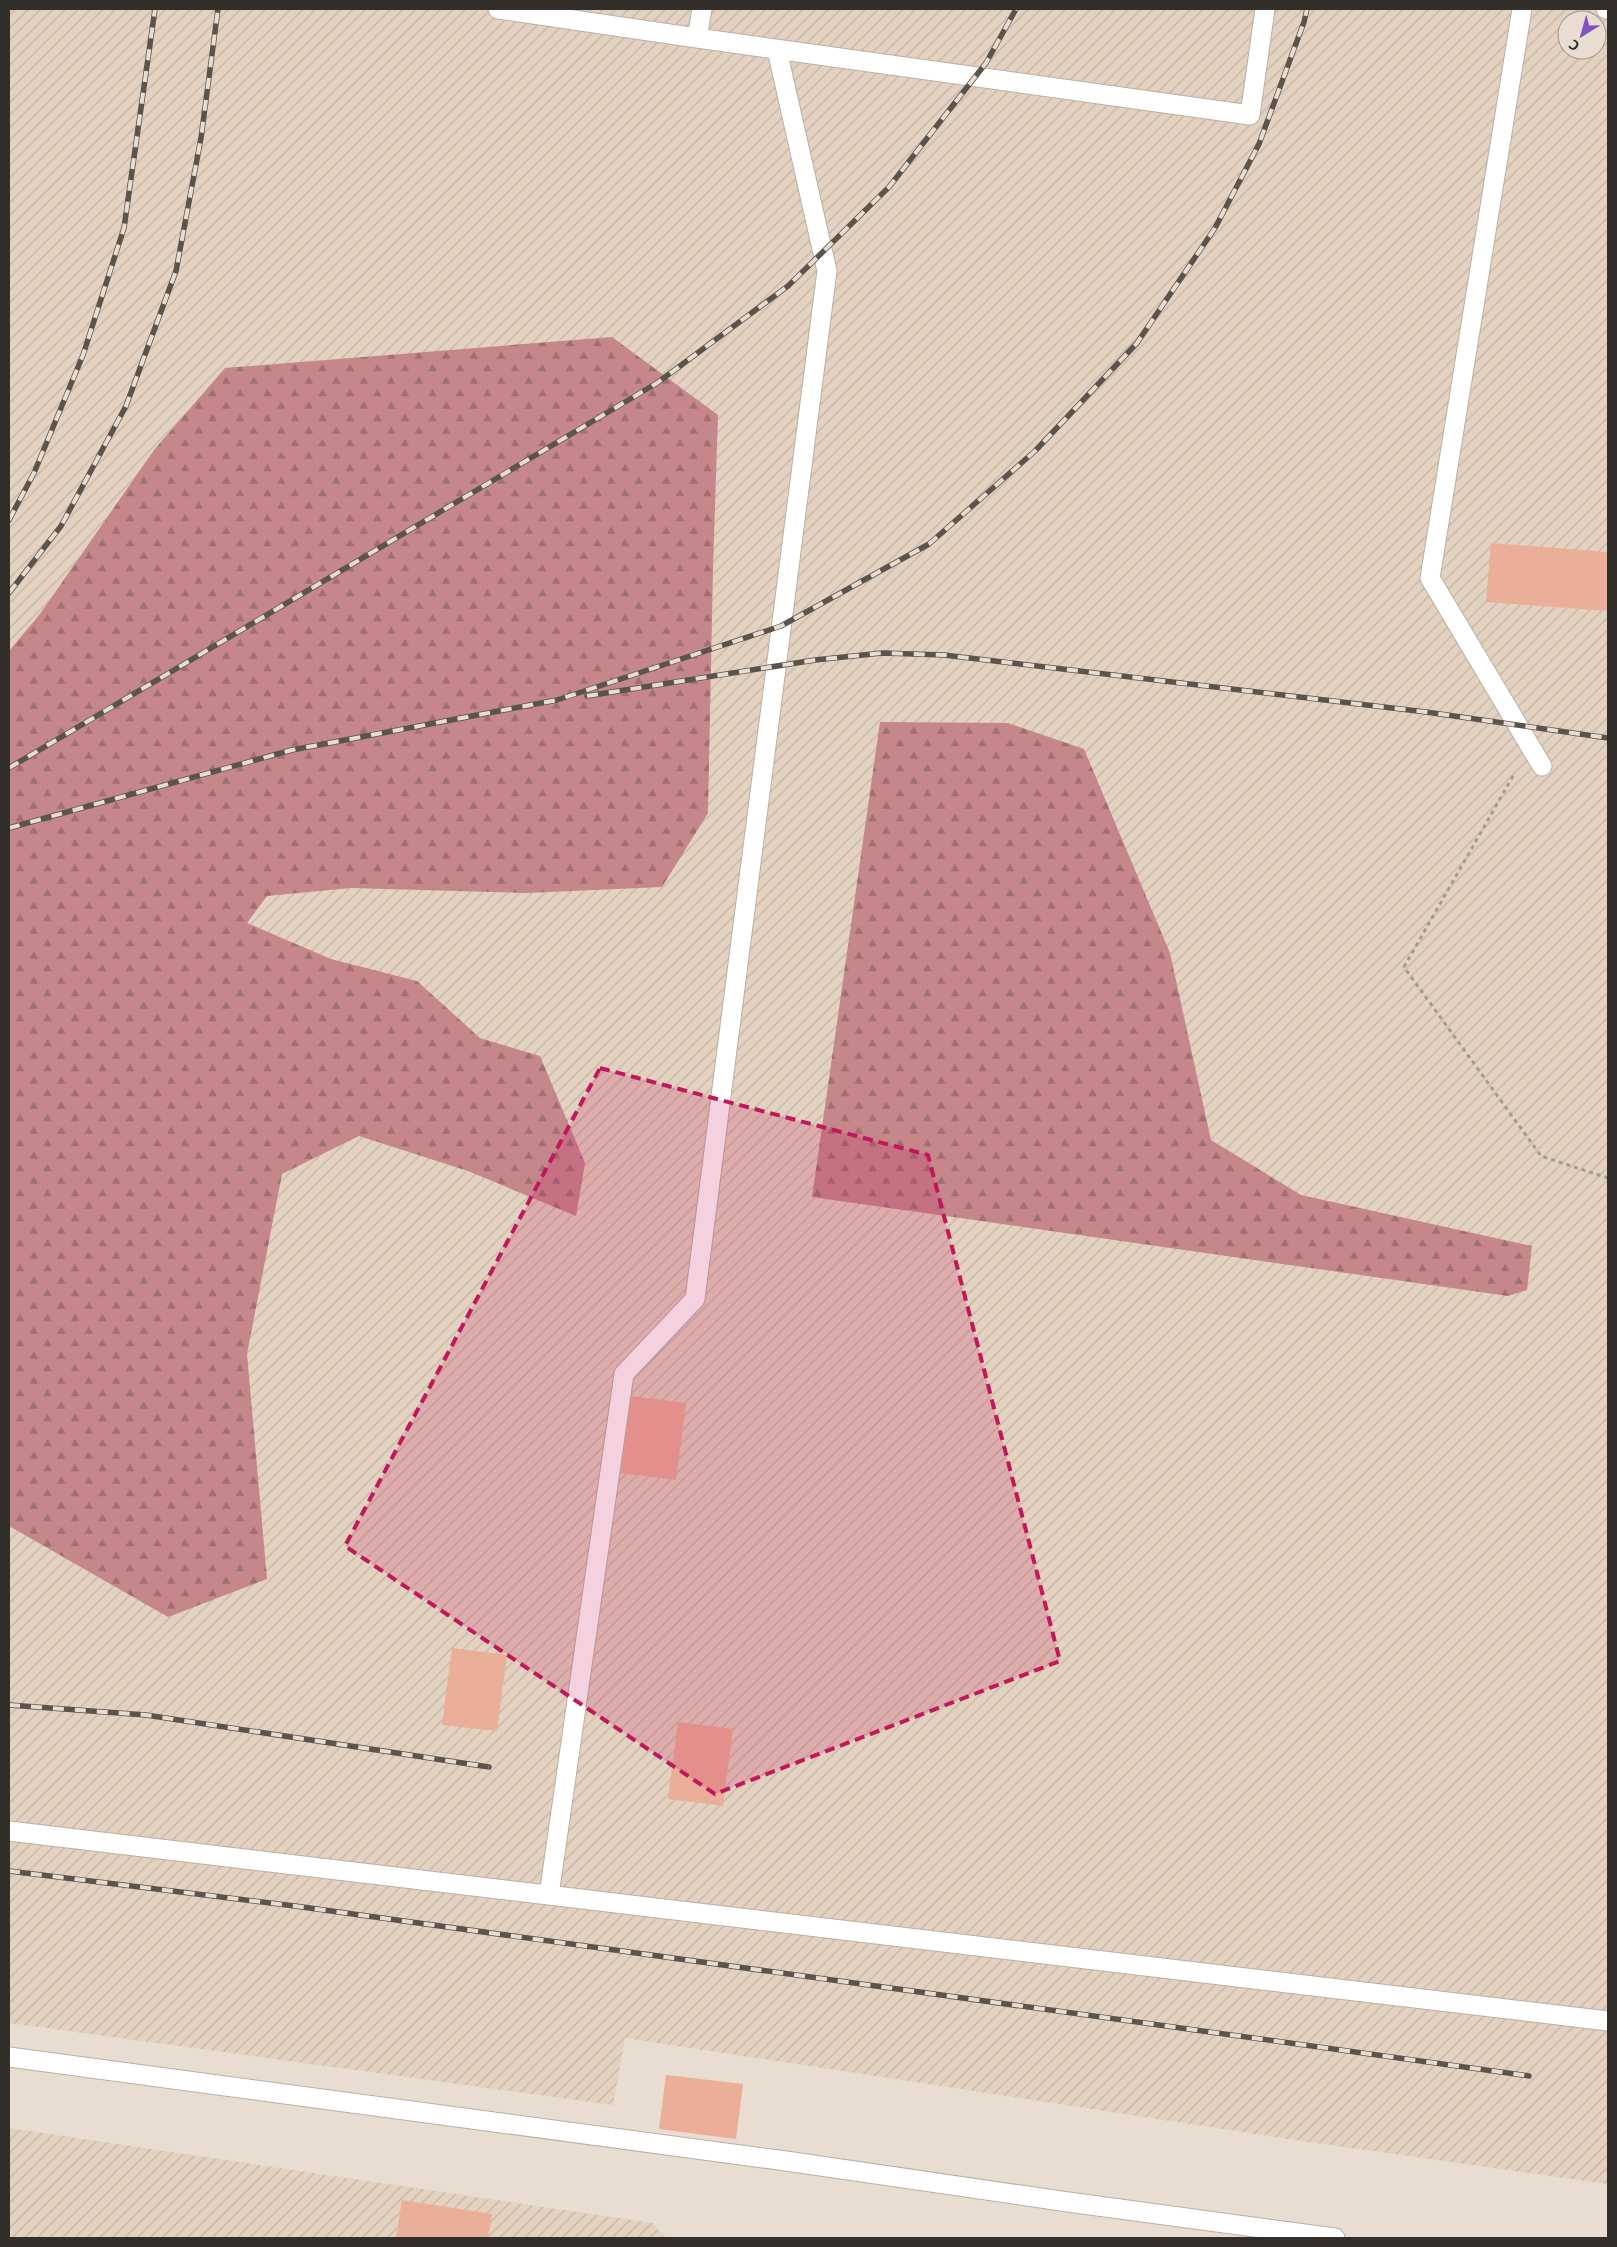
<svg xmlns="http://www.w3.org/2000/svg" width="1617" height="2247" font-family="'Open Sans',sans-serif">
<style>
.industrial{fill:url(#industrial-furrows);fill-rule:evenodd}
.forest{fill:url(#forest-firs)}
.building{fill:#ebae99}
.lines{fill:none;stroke-linecap:round;stroke-linejoin:round}
.service-casing{stroke:#bbafa4;stroke-width:21}
.path{stroke:#a49a92;stroke-width:3;stroke-dasharray:4 4;stroke-linecap:butt}
.service{stroke:#fff;stroke-width:19}
.rail-casing{stroke:#5a544d;stroke-width:5.5}
.rail{stroke:#e9dcd1;stroke-width:4;stroke-dasharray:11;stroke-linecap:butt}
.marked{fill:#c2185b;fill-opacity:0.2;stroke:#c2185b;stroke-width:4;stroke-dasharray:10 6;stroke-linejoin:round}
</style>
<defs>
<pattern id="industrial-furrows" width="10" height="10" patternUnits="userSpaceOnUse" patternTransform="scale(1.25)"><rect width="10" height="10" fill="#e4d2c1"/><path d="M-1 1l2-2M0 10L10 0M9 11l2-2" fill="none" stroke="#c4b5a6"/></pattern>
<pattern id="forest-firs" width="22" height="20" patternUnits="userSpaceOnUse" patternTransform="scale(1.25)"><rect width="22" height="20" fill="#c6878b"/><path d="M5 1l3.5 6h-7zM16 11l3.5 6h-7z" fill="#a16f72"/></pattern>
</defs>
<rect width="100%" height="100%" fill="#e9dcd1"/>
<path class="industrial" d="M9,9H1608V2184L1315,2143L625,2038L613,2105L9,2023ZM1567,20H1597V50H1567Z
M9,2128L652,2223L666,2238H9Z"/>
<path class="forest" d="M612,337L718,415L713,569L708,813L662,887L527,893L351,888L267,896L247,923L331,959L417,981L480,1038L540,1056L585,1163L576,1216L468,1171L359,1136L282,1174L247,1354L267,1579L168,1617L9,1526V651L40,614L154,450L225,368Z
M880,722L1008,723L1084,749L1170,953L1211,1140L1301,1195L1532,1246L1527,1290L1508,1296L812,1197Z"/>
<path class="building" d="M1491,543L1608,552V611L1486,602Z
M631,1396L686,1403L676,1480L621,1473Z
M452,1648L507,1655L497,1731L442,1725Z
M678,1722L733,1729L723,1806L668,1799Z
M666,2075L743,2084L736,2139L659,2129Z
M402,2200L492,2214L488,2238H396Z"/>
<g class="lines">
<defs>
<path id="service" d="M498,9L697,38
M702,9L697,38L1250,115L1265,9
M1522,9L1430,578L1542,766
M1606,9H1608
M9,1831L1608,2021
M549,1895L624,1374L695,1299L827,271L777,50
M9,2057L786,2161L1068,2202L1335,2238"/>
</defs>
<use href="#service" class="service-casing"/>
<path class="path" d="M1513,776L1404,967L1541,1156L1608,1178"/>
<use href="#service" class="service"/>
<defs>
<path id="rail" d="M9,520L34,473L83,355L124,228L155,9
M9,593L61,526L126,406L176,271L201,138L218,9
M587,696L815,660L882,653L944,655L1426,712L1608,738
M9,768L657,383L788,286L889,187L986,63L1016,9
M9,828L292,750L557,700L781,626L929,544L1035,451L1137,343L1215,228L1259,144L1304,22L1307,9
M9,1705L146,1715L489,1767
M9,1871L295,1906L1529,2076"/>
</defs>
<use href="#rail" class="rail-casing"/>
<use href="#rail" class="rail"/>
</g>
<path class="marked" d="M600,1068L928,1155L1060,1661L715,1794L345,1546Z"/>
<rect width="1617" height="2247" fill="none" stroke="#322e29" stroke-width="20"/>
<g transform="translate(1582 35) rotate(217)"><circle r="24" fill="#e9dcd1" stroke="#a0968e"/>
<path d="M0-4L9 19L0 12L-9 19Z" fill="#854fc6"/>
<text y="-8" font-size="14" font-weight="bold" text-anchor="middle" fill="#322e29">С</text>
</g>
</svg>
